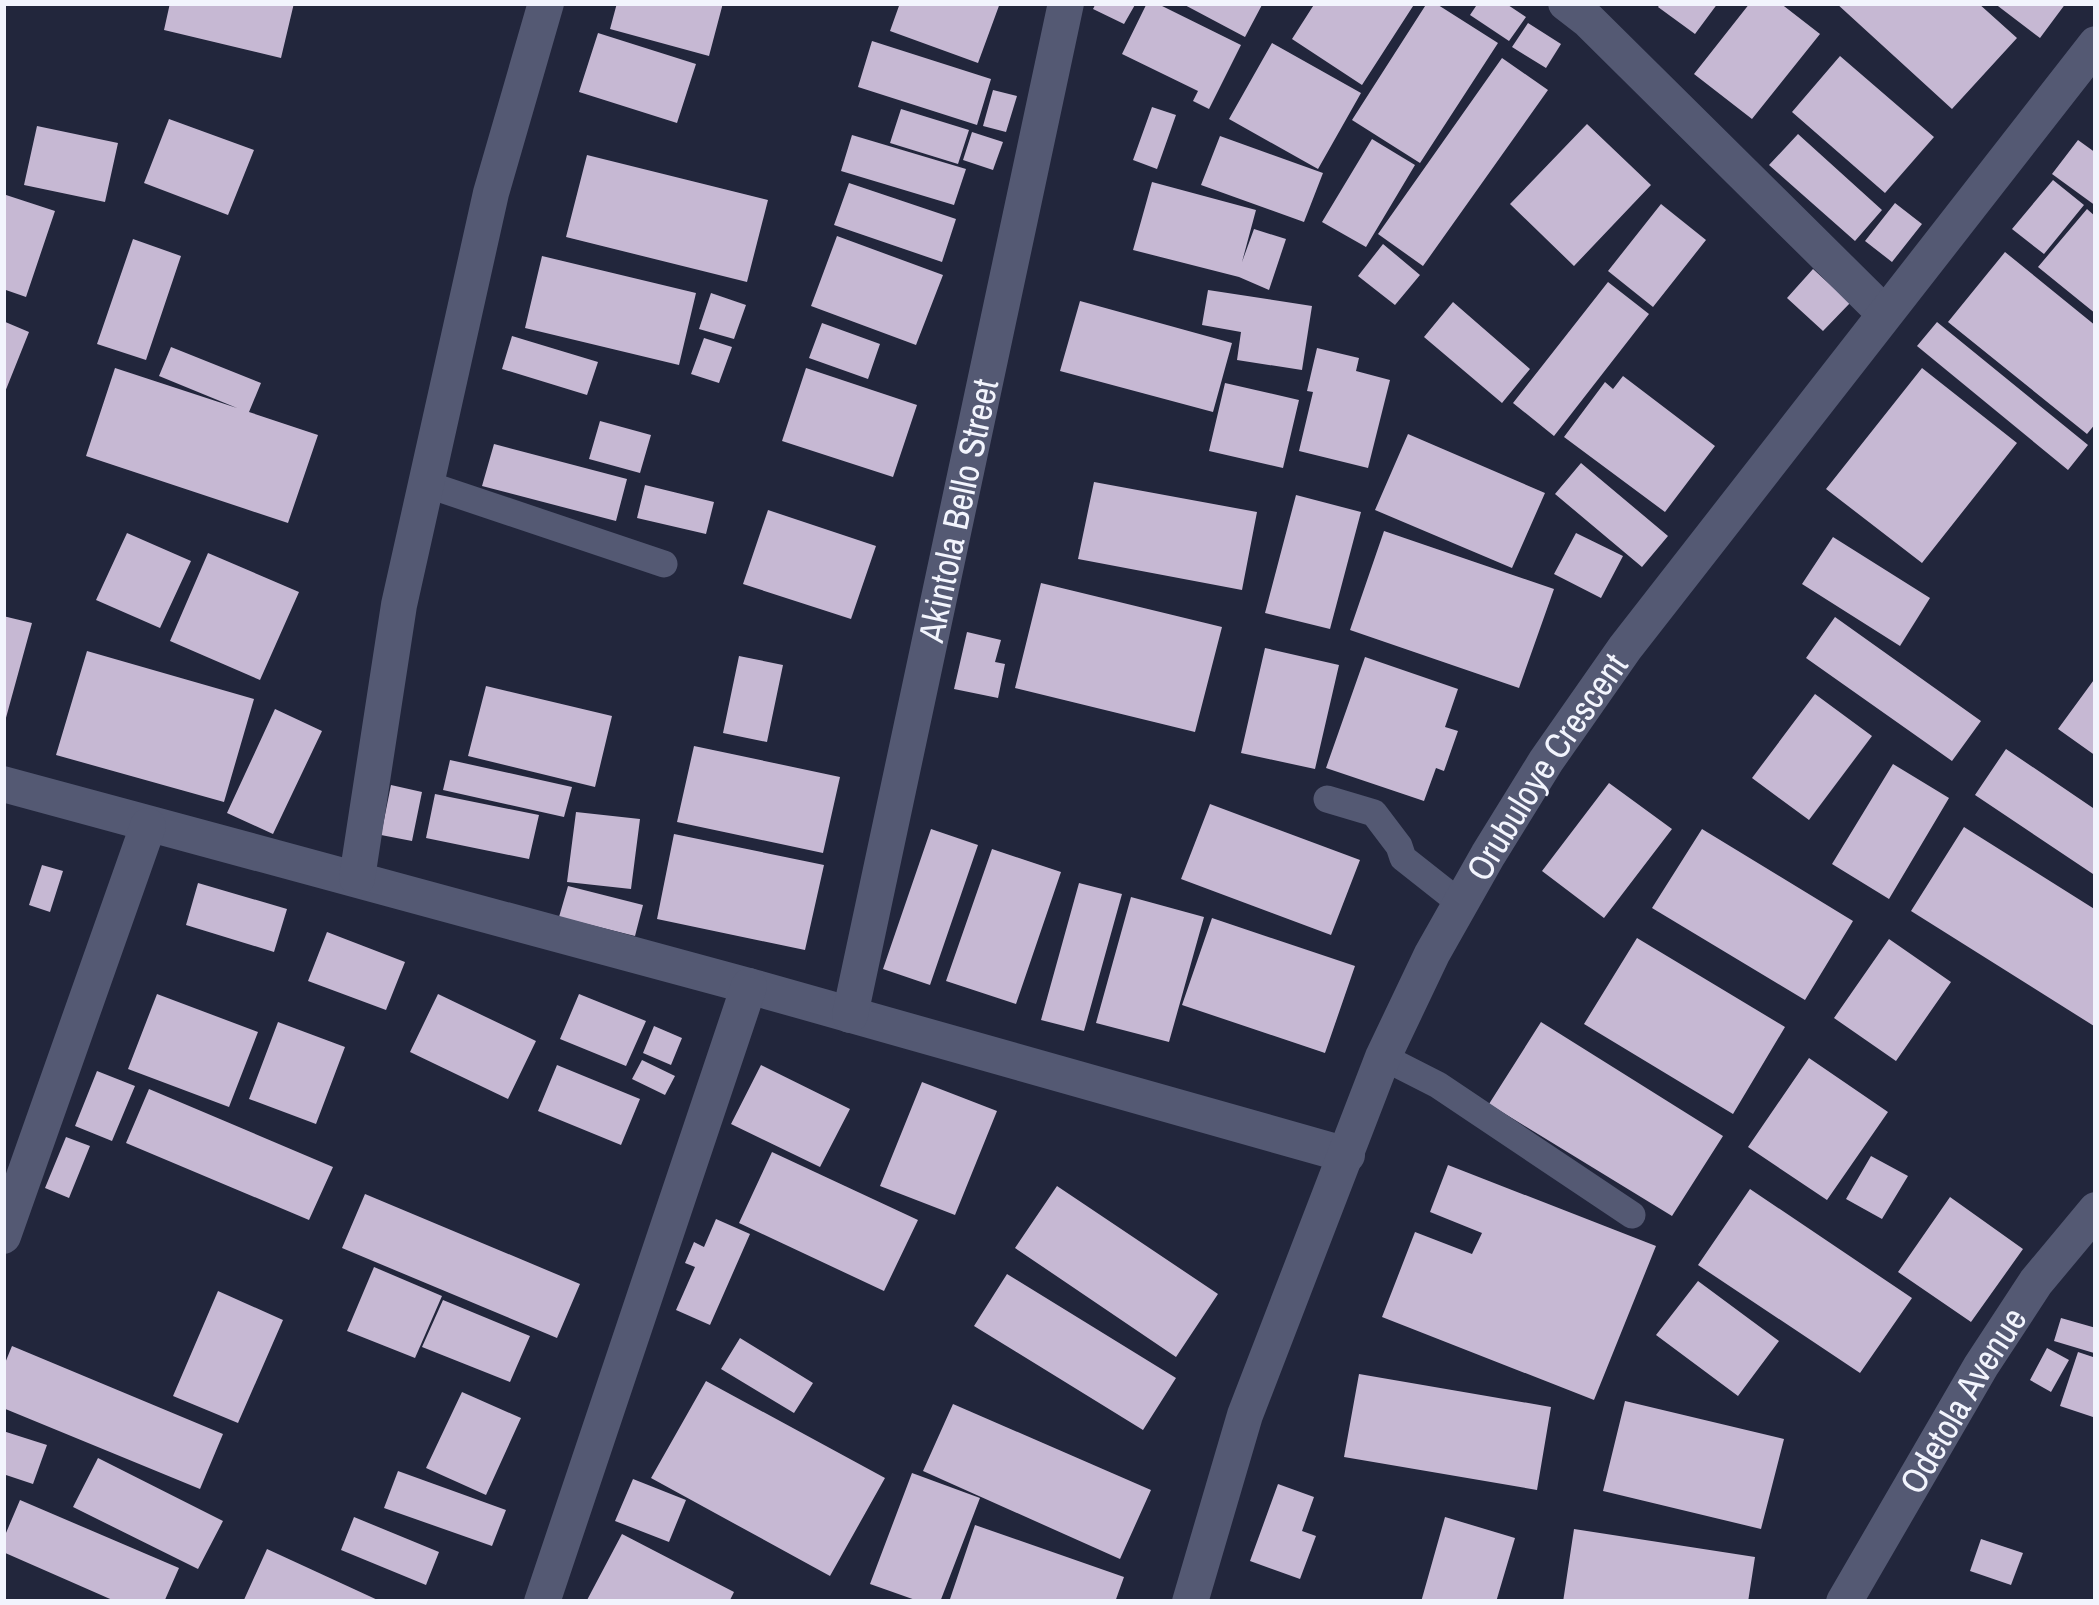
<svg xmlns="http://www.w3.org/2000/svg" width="2099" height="1605" font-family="'Archivo Narrow',sans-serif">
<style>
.building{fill:#c6b8d3}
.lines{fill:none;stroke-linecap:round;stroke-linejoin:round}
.service{stroke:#545973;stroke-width:27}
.minor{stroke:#545973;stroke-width:36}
.labels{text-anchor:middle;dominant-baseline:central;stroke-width:12;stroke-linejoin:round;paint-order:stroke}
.street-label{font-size:36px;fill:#f2f4fd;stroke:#22263c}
</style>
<rect width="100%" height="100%" fill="#22263c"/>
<path class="building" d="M170,3H294L281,58L164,30Z
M617,3H723L709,56L610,29Z
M900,3H1000L978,63L890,31Z
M1096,3H1136L1124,24L1093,9Z
M1147,3H1156L1241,45L1209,109L1193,101L1198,91L1122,54Z
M1181,3H1263L1245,37Z
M1315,3H1415L1362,85L1292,39Z
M1427,3H1435L1498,43L1420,163L1352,120Z
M1478,3H1505L1526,17L1509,41L1470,15Z
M1661,3H1718L1695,34L1658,7Z
M1750,3H1780L1820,34L1752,119L1694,74Z
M1836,3H1978L2017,38L1952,109Z
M1994,3H2066L2040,38Z
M1528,23L1561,44L1546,68L1512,47Z
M598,33L696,64L677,123L579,92Z
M872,41L991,79L977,125L858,87Z
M1272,43L1361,93L1318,169L1229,119Z
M1840,56L1934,137L1885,193L1792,112Z
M1502,58L1548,90L1423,266L1378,234Z
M993,90L1017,96L1006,132L983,126Z
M1152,107L1176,115L1157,169L1133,160Z
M901,109L969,130L958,164L890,143Z
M169,119L254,150L228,215L144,183Z
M1587,124L1651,185L1574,266L1510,204Z
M37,126L118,143L105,202L24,185Z
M972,132L1003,142L993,170L963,160Z
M1798,134L1882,210L1855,241L1769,165Z
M852,135L966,169L954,205L841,171Z
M1220,136L1323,173L1304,222L1201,185Z
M1372,139L1415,165L1366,247L1322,222Z
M2078,140L2096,153V206L2052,174Z
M587,155L768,200L747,282L566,237Z
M2053,180L2084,205L2044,254L2012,229Z
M1152,182L1256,210L1242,262L1254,229L1286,239L1269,290L1239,277L1133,250Z
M849,183L956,219L942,262L834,225Z
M3,194L55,211L26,297L3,289Z
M1895,203L1922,224L1892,262L1865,241Z
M1661,204L1706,240L1653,307L1608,271Z
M2087,209L2096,217V314L2038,267Z
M837,236L943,275L916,345L811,306Z
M133,239L181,256L146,360L97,344Z
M1383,244L1420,275L1395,305L1358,276Z
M2005,252L2096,326V423L2087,434L1948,322Z
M542,256L696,293L679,365L525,328Z
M1813,269L1850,303L1823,331L1787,298Z
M1608,282L1649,314L1554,436L1513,403Z
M1208,290L1312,306L1302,370L1237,360L1241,332L1202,325Z
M711,293L746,305L734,339L699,329Z
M1080,301L1232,343L1213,412L1060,371Z
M1453,302L1530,369L1502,403L1424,337Z
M3,321L29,332L3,397Z
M1937,322L2088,445L2068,470L1917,346Z
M822,323L880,344L868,379L809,358Z
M512,336L598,362L587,395L502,369Z
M704,338L732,347L719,383L691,374Z
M171,347L261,383L249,412L318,435L288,523L86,456L115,368L237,408L159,376Z
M1317,348L1359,358L1356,371L1390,380L1368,468L1299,451L1313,392L1307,391Z
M806,368L917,405L893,477L782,441Z
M1922,368L2017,443L1922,563L1826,489Z
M1623,376L1715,446L1665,512L1564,437L1605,382L1613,389Z
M1225,383L1299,400L1283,468L1209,451Z
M600,421L651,435L640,473L589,459Z
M1408,434L1545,493L1512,568L1375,510Z
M494,444L627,479L616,521L482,486Z
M1581,463L1668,536L1642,567L1555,494Z
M1094,482L1257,512L1242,590L1078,559Z
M645,485L714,502L706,534L637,518Z
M1296,495L1361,512L1330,629L1265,613Z
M768,510L876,546L851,619L743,584Z
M1384,531L1554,589L1519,688L1350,630Z
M127,533L191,561L160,628L96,600Z
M1576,533L1623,556L1601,598L1554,574Z
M1833,537L1930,598L1900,646L1802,584Z
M208,553L299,592L260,680L170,641Z
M1041,583L1222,627L1195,732L1015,688Z
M3,616L32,623L4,725H3Z
M1835,617L1981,721L1952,761L1806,658Z
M967,632L1001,640L995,662L1005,664L998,698L954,689Z
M1265,648L1339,665L1315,769L1241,753Z
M87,651L254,699L224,802L56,755Z
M739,656L783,665L767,742L723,733Z
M1365,657L1458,689L1445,727L1458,731L1444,771L1436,768L1424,801L1326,768Z
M2096,677V756L2058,729Z
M486,686L612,716L595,787L468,756Z
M1815,694L1872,736L1809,820L1752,778Z
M275,709L322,731L273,834L227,813Z
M694,746L840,777L823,853L677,822Z
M2006,749L2096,810V876L1975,795Z
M450,760L572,787L564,817L443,790Z
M1893,764L1949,798L1889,899L1832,864Z
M1609,783L1672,829L1604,918L1542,871Z
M391,785L422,792L412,841L381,835Z
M435,794L539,815L529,859L426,838Z
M1210,804L1360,860L1331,935L1181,879Z
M576,812L640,819L631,889L567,882Z
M1964,827L2096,910L2094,1026L1911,911Z
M931,829L978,845L930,985L883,969Z
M1702,829L1853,921L1805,1000L1652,908Z
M674,834L824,865L805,950L657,919Z
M992,849L1061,872L1016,1004L946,981Z
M42,865L63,871L50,912L29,905Z
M198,883L287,909L274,952L186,925Z
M1079,883L1122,894L1084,1031L1041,1020Z
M568,886L643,905L635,936L559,917Z
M1131,897L1204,917L1169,1042L1096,1023Z
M1212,918L1355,966L1325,1053L1182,1005Z
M327,932L405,962L386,1010L308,981Z
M1637,938L1785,1027L1733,1114L1584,1024Z
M1889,939L1951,982L1896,1061L1834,1018Z
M157,994L258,1032L229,1107L128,1069Z
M438,994L536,1041L508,1099L410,1052Z
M579,994L646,1021L626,1066L560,1039Z
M278,1022L345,1047L316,1124L249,1099Z
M1541,1022L1723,1136L1672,1216L1489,1104Z
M654,1026L682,1038L671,1065L643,1053Z
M1809,1058L1888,1112L1827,1200L1748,1147Z
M642,1060L675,1076L665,1095L632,1079Z
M557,1065L640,1099L621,1145L538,1111Z
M761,1065L850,1109L820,1167L731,1124Z
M97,1071L135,1086L112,1141L75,1126Z
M922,1082L997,1111L955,1215L880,1186Z
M149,1089L333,1167L309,1220L126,1143Z
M66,1137L90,1146L69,1198L45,1188Z
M772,1152L918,1220L884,1291L739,1223Z
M1871,1156L1908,1176L1882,1219L1846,1199Z
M1448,1165L1656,1246L1594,1400L1382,1317L1415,1232L1472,1254L1482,1233L1430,1212Z
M1057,1186L1218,1294L1176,1357L1015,1248Z
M1750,1189L1912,1298L1860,1373L1698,1265Z
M365,1194L580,1284L557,1338L342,1248Z
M1950,1197L2023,1249L1971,1322L1898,1272Z
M716,1219L750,1234L710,1325L676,1310L695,1267L685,1263L694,1242L704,1247Z
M374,1267L442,1296L415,1358L347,1331Z
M1007,1274L1176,1378L1143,1430L974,1326Z
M1698,1281L1779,1341L1738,1396L1656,1335Z
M218,1291L283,1320L238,1423L173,1396Z
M443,1300L530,1336L510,1382L422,1347Z
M2061,1318L2096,1328L2094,1353L2054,1341Z
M740,1338L813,1383L794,1413L721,1369Z
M12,1346L223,1434L200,1489L3,1408V1368Z
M2047,1348L2069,1360L2051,1392L2030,1380Z
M2078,1352L2096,1358V1418L2060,1406Z
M1359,1374L1551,1407L1537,1490L1344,1457Z
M706,1381L885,1478L830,1576L651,1478Z
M462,1392L521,1418L486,1495L426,1468Z
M1625,1401L1784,1439L1761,1529L1603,1491Z
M953,1404L1151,1490L1120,1559L923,1471Z
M3,1431L47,1445L33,1484L3,1474Z
M98,1458L223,1521L198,1569L73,1507Z
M398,1471L506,1510L492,1546L384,1508Z
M912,1473L980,1498L940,1602H921L870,1584Z
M633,1479L686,1500L669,1542L615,1521Z
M1278,1484L1314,1497L1302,1531L1316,1536L1300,1579L1250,1561Z
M20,1500L179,1568L164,1602H117L3,1552V1540Z
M354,1517L439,1552L426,1585L341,1550Z
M1445,1517L1515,1538L1496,1602H1421Z
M975,1525L1124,1577L1115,1602H949Z
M1574,1529L1755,1557L1748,1602H1563Z
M622,1534L734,1592L729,1602H586Z
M1981,1539L2023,1553L2011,1585L1970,1571Z
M267,1549L382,1602H243Z"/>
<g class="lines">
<path class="service" d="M426,484L664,564
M1327,799L1374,813L1399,846L1403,858L1460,903
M1383,1057L1438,1085L1632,1215"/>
<g class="minor">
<path d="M1566,3L1588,20L1884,313"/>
<path d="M3,784L749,986L1347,1155"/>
<path d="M357,878L399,605L491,193L546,3"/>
<path id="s1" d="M850,1015L1066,3"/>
<path d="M3,1236L148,826"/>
<path d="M542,1602L749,986"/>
<path id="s2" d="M1190,1602L1245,1415L1383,1057L1432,954L1488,855L1546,761L1625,648L2096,44"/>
<path id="s3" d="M1844,1602L1981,1366L2036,1282L2096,1210"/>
</g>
</g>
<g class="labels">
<g class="street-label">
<text stroke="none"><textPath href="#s1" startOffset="516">Akintola Bello Street</textPath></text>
<text stroke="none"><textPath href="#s2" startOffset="912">Orubuloye Crescent</textPath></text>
<text stroke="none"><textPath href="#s3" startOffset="234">Odetola Avenue</textPath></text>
</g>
</g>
<rect width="2099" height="1605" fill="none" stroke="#f2f4fd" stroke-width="12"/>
</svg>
